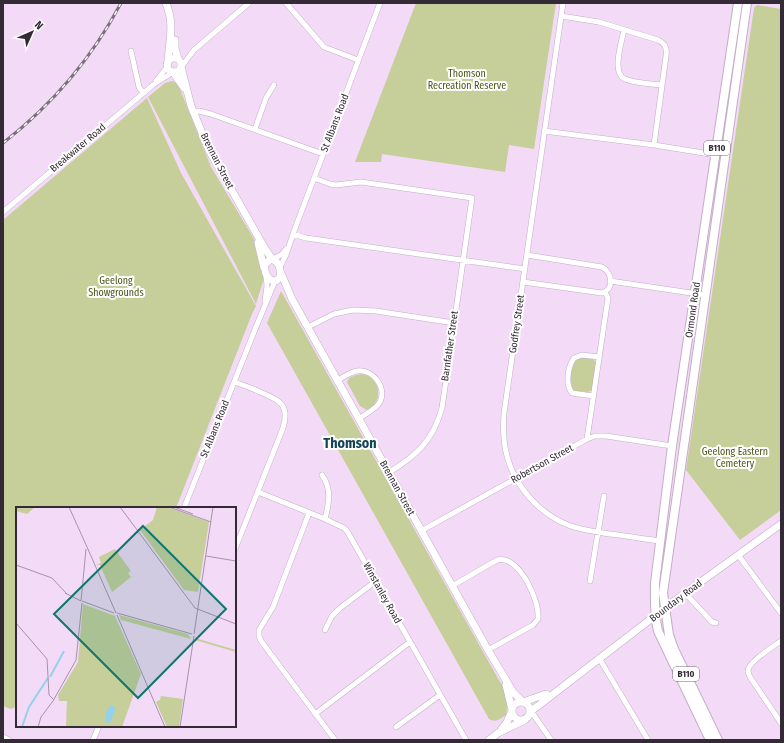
<svg xmlns="http://www.w3.org/2000/svg" width="784" height="743" font-family="'Fira Sans Condensed',sans-serif">
<style>
.green{fill:#c6ce9a}
.lines{fill:none;stroke-linecap:round;stroke-linejoin:round}
.minor-casing{stroke:#c5adc8;stroke-width:6}
.major-casing{stroke:#c5adc8;stroke-width:8}
.highway-casing{stroke:#c5adc8;stroke-width:10}
.minor{stroke:#fff;stroke-width:5}
.major{stroke:#fff;stroke-width:7}
.highway{stroke:#fff;stroke-width:8}
.rail-casing{stroke:#7e6f80;stroke-width:3}
.rail{stroke:#fff;stroke-width:1.5;stroke-dasharray:4.5;stroke-linecap:butt}
.labels{text-anchor:middle;dominant-baseline:central;stroke-width:4;stroke-linejoin:round;paint-order:stroke}
.shield{fill:#fff;stroke:#706a72;stroke-width:1}
.shield-label{font-size:9px;font-weight:bold;fill:#332a35}
.park-label{font-size:10px;fill:#4e5417;stroke:#fff}
.street-label{font-size:10px;fill:#332a35;stroke:#fff}
.district-label{font-size:14px;font-weight:bold;fill:#144356;stroke:#fff}
.inset-river{fill:none;stroke:#94d1eb;stroke-width:2}
.inset-road{fill:none;stroke:#a694a9;stroke-width:1}
.view{fill:#0f766e;fill-opacity:0.15;stroke:#0f766e;stroke-width:2}
.inset-edge{fill:none;stroke:#332a35;stroke-width:2}
</style>
<rect width="100%" height="100%" fill="#f3daf6"/>
<path class="green" d="M416,3H556L534,149L509,145L505,172L382,154L381,162H355Z
M757,5L781,9V510L740,540L686,470L754,8Z
M172,81L178,84L211,167L254,239L264,278L256,304L148,97L165,83Z
M147,98L181,173L256,306L252,314L176,508H17V706L11,709L3,706V220Z
M281,291L500,682C507,687 508,707 506,715C500,719 496,723 489,719L267,323Z
M578,357L593,359L596,362L592,390L588,392L574,391C568,383 571,363 578,357Z
M362,374C366,375 370,376 373,380C382,389 379,405 367,410L360,406L347,382C349,376 356,375 362,374Z"/>
<g class="lines">
<defs>
<path id="minor" d="M286,3L324,47L358,60
M563,3L504,413C503,428 503,442 507,456C515,486 538,513 568,525C581,530 596,532 610,534C627,536 644,539 661,541
M561,16L599,22L658,40C666,44 667,49 666,56L654,145
M624,30C622,41 611,73 625,79C634,83 652,84 662,85
M131,51L139,87L143,93
M182,66L194,50L249,3
M156,81L167,67
M193,113L199,111L211,114L323,154
M255,129L266,98L274,85
M544,131L654,145L716,155
M314,178L330,184L336,185L361,182L472,198L442,408C433,441 416,456 388,473
M3,212L153,85L173,72
M293,234L306,238L525,269
M273,259L281,255L286,249
M280,267L286,255L293,234L380,3
M610,281L705,295
M523,282L602,293C615,289 612,272 602,267L527,255
M265,301L267,286L266,276
M308,327L334,314L353,310L376,311L454,323
M338,380C344,377 350,372 357,371C373,369 387,387 380,402C375,410 366,414 358,419
M234,382C243,385 252,388 260,392C280,400 290,405 283,428L235,549
M593,396L572,393C565,385 568,366 574,358L582,355L599,357
M587,439L608,298L605,292
M322,475C332,489 329,503 325,519
M258,492L325,519L344,528L347,531L466,740
M184,508L256,327L275,281
M309,513L273,607L259,630V636L261,641L335,740
M421,531L587,439L595,436H606L672,446
M739,556L781,613
M590,581L604,496
M452,586L497,560C519,554 540,601 538,619L533,625L488,650
M686,594L712,622L716,623
M325,630L332,616L340,608L376,581
M781,641C774,646 748,662 748,671C748,673 749,675 750,677L781,723
M599,658L648,740
M530,712L533,714L551,740
M315,714L410,642
M396,727L440,695
M3,737L9,740
M93,740L99,726"/>
<path id="major" d="M166,3C175,26 169,40 168,63
M175,40V48L178,59
M167 65a7 7 0 1 1 14 0a7 7 0 1 1-14 0Z
M181,67L191,106L209,150L264,247L272,259
M173,72L184,88
M258,243L264,268
M271,259C279,261 281,269 280,277L276,281C267,281 264,272 265,264Z
M281,273L292,299L302,317L488,650L513,692L523,702
M506,685L512,710
M523,702L546,694
M512 711a9 9 0 1 1 18 0a9 9 0 1 1-18 0Z
M530,712L673,602L781,524
M501,730L507,722L512,711
M489,740L498,733L525,720"/>
<path id="highway" d="M710,740L658,631C654,615 655,599 655,583L672,446L738,3
M718,740L674,649L669,635L663,593L747,3"/>
</defs>
<use href="#minor" class="minor-casing"/>
<use href="#major" class="major-casing"/>
<use href="#highway" class="highway-casing"/>
<use href="#minor" class="minor"/>
<use href="#major" class="major"/>
<use href="#highway" class="highway"/>
<defs>
<path id="rail" d="M3,143C52,105 92,58 121,3"/>
</defs>
<use href="#rail" class="rail-casing"/>
<use href="#rail" class="rail"/>
</g>
<g class="labels">
<g class="shield">
<rect x="704" y="141" width="26" height="14" rx="3"/>
<rect x="673" y="667" width="26" height="14" rx="3"/>
</g>
<g class="shield-label">
<text x="717" y="148">B110</text>
<text x="686" y="674">B110</text>
</g>
<g class="park-label">
<text x="467" y="74">Thomson<tspan x="467" dy="12">Recreation Reserve</tspan></text>
<text x="116" y="281">Geelong<tspan x="116" dy="12">Showgrounds</tspan></text>
<text x="735" y="452">Geelong Eastern<tspan x="735" dy="12">Cemetery</tspan></text>
</g>
<g class="street-label">
<text transform="translate(335 123) rotate(-69)">St Albans Road</text>
<text transform="translate(78 148) rotate(-40)">Breakwater Road</text>
<text transform="translate(217 161) rotate(63)">Brennan Street</text>
<text transform="translate(693 310) rotate(-82)">Ormond Road</text>
<text transform="translate(517 324) rotate(-82)">Godfrey Street</text>
<text transform="translate(450 346) rotate(-82)">Barnfather Street</text>
<text transform="translate(215 429) rotate(-68)">St Albans Road</text>
<text transform="translate(542 464) rotate(-29)">Robertson Street</text>
<text transform="translate(397 488) rotate(61)">Brennan Street</text>
<text transform="translate(382 593) rotate(61)">Winstanley Road</text>
<text transform="translate(676 601) rotate(-37)">Boundary Road</text>
</g>
<g class="district-label">
<text x="350" y="443">Thomson</text>
</g>
</g>
<g transform="translate(16 507)">
<rect width="220" height="220" fill="#f3daf6"/>
<path d="M0,0H19L11,7L0,4ZM141,0H151L193,15L182,85L168,83L124,23L137,13ZM99,42L115,64L112,66L115,70L96,85L84,58H80L85,56L83,50ZM67,97L99,109L125,167L106,220H50L51,194H43L42,188L62,155ZM103,108L172,127L175,132L105,113ZM179,131L220,143V145L179,133ZM145,189L167,192L163,220H151L140,195L144,193Z" fill="#c6ce9a"/>
<path d="M95,198L100,201L95,214L90,216V205Z" fill="#94d1eb"/>
<path class="inset-river" d="M34,170L48,144M6,220L13,200L32,171"/>
<path class="inset-road" d="M53,0L71,40M104,0L179,101L220,117M153,0L195,15M158,0L177,7M71,40L100,106M190,49L220,54M0,58L36,71L51,87M49,86L65,94M65,94L70,42M66,94L98,106M101,106L176,127M101,108L149,220M0,116L31,152L33,188L38,193M178,127L197,0M22,220L25,210L37,194L60,153L66,96M164,220L178,129"/>
<path class="view" d="M127,19L210,102L122,191L38,107Z"/>
<rect width="220" height="220" class="inset-edge"/>
</g>
<rect width="784" height="743" fill="none" stroke="#332a35" stroke-width="8"/>
<g transform="translate(32 32) rotate(45)" stroke="#ffffff" stroke-width="3" paint-order="stroke">
<path d="M0-3L7 15L0 10L-7 15Z" fill="#332a35"/>
<text y="-6" font-size="11" font-weight="bold" text-anchor="middle" fill="#332a35">N</text>
</g>
</svg>
